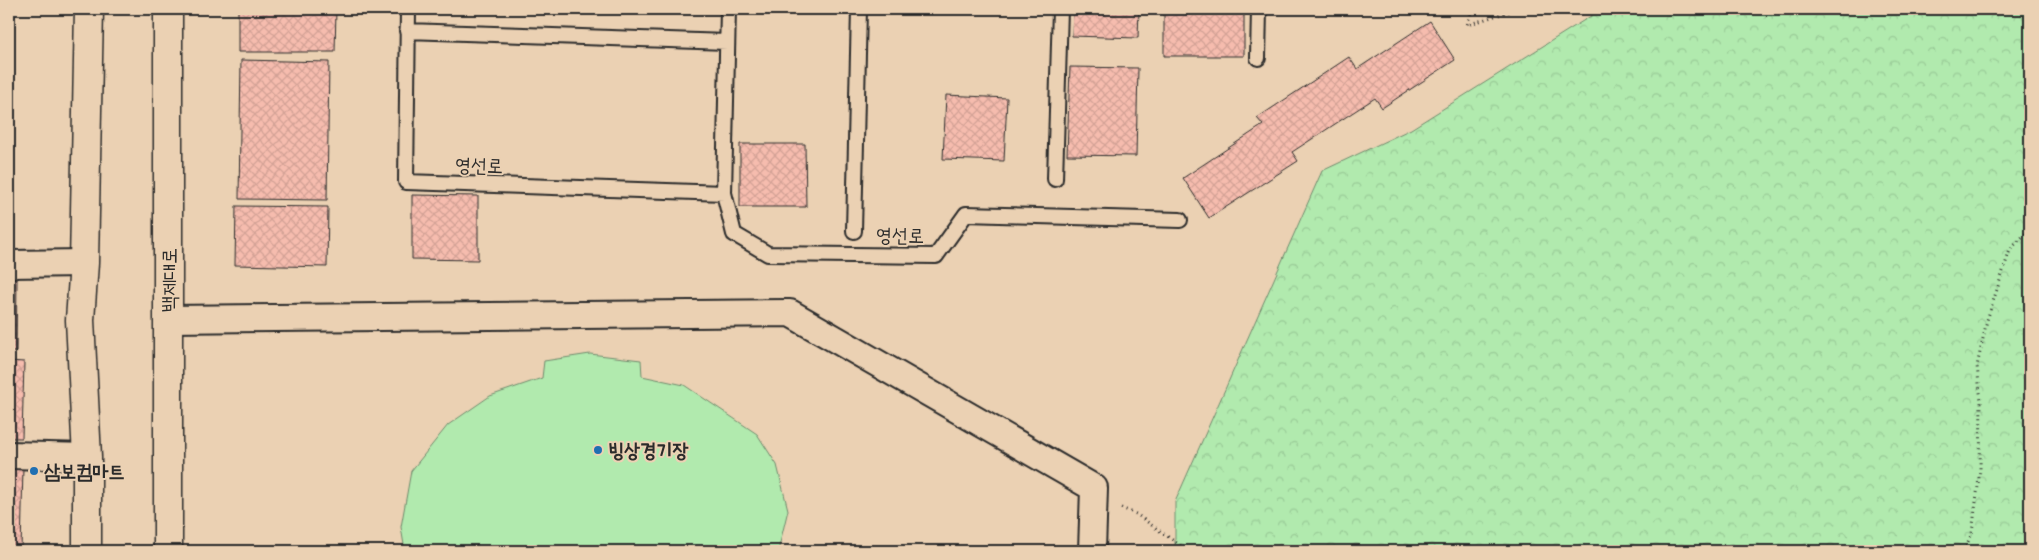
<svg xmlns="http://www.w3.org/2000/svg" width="2039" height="560" viewBox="0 0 2039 560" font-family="Caveat,'Poor Story',sans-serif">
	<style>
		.green { fill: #b1eaae; stroke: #6e8a6c }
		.forest { fill: url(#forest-crowns); stroke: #6e8a6c }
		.building { fill: url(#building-cross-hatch); stroke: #2b2b2b }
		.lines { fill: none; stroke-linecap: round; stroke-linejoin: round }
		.lane-casing { stroke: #2b2b2b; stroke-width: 18 }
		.street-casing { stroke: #2b2b2b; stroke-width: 30 }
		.secondary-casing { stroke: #2b2b2b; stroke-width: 31 }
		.path { stroke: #2b2b2b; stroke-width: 3; stroke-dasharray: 1 4; stroke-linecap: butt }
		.lane { stroke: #ebd1b3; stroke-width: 14 }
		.street { stroke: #ebd1b3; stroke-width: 26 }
		.secondary { stroke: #ebd1b3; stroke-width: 28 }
		.poi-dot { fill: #1f6fb2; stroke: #ebd1b3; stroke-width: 2 }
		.labels { text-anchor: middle; stroke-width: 4; stroke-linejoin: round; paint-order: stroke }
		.street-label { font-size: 20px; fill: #2b2b2b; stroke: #ebd1b3 }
		.poi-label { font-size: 20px; font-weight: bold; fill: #2b2b2b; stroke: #ebd1b3; text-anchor: start }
	</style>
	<defs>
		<pattern id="forest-crowns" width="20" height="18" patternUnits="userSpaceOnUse" patternTransform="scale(1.25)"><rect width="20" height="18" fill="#b1eaae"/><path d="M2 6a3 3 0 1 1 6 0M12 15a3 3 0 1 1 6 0" fill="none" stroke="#98c996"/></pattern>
		<pattern id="building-cross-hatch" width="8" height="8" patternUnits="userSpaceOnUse" patternTransform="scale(1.25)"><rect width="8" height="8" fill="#f6bcae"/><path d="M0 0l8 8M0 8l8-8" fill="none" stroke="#d3a296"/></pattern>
	</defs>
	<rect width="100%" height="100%" fill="#ebd1b3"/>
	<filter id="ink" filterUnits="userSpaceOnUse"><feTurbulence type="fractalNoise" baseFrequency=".02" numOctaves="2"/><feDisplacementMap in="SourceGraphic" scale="10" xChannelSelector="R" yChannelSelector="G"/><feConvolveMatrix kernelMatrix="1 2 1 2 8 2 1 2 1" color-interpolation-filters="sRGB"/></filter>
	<g filter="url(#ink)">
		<path class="green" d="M590 354 641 360 642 376 684 385 757 434 777 465 788 510 778 551H405L401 527 411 471 448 425 490 396 542 378 544 361Z"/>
		<path class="forest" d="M1602 9H2030V551H1175V502L1322 171 1411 129Z"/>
		<path class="building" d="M238 9H336L335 52H238Z
			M1073 9H1139L1138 38 1072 36Z
			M1164 9H1244V56H1164Z
			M1430 21 1455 60 1382 108 1375 98 1292 152 1298 161 1209 218 1183 178 1263 125 1257 118 1349 57 1357 69Z
			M241 60 329 62 327 200 239 199Z
			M1070 67 1138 68 1136 156 1067 155Z
			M946 95 1007 98 1004 161 943 159Z
			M740 144H805L806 207H740Z
			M412 195 478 196V260L412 259Z
			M236 206 328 207 327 267 235 265Z
			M9 278 17 279 16 352H9Z
			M9 361 24 362 22 438H9Z
			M9 466 23 467 21 551H9Z"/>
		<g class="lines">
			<g class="lane-casing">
				<path id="lane" d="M408 9 406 182 724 193
					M728 9 724 193 734 234 768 254 936 256 966 214 1180 220
					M407 31 727 42
					M1258 58 1259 9
					M1055 179 1060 9
					M854 231 859 9"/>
			</g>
			<g class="street-casing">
				<path id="street" d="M9 264 84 263
					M169 319 790 313 1094 488 1092 551
					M9 455 87 457"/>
			</g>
			<g class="secondary-casing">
				<path id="secondary" d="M87 551V457L80 320 84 263 89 9
					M168 551V9"/>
			</g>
			<path class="path" d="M1472 9 1467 25 1517 9
				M1121 508 1136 514 1188 551
				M1964 551 1972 533 1980 470 1981 401 1977 366 1987 320 2010 250 2030 229"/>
			<use href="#lane" class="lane"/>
			<use href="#street" class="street"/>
			<use href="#secondary" class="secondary"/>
		</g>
	</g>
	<g class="poi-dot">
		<circle cx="598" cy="450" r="5"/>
		<circle cx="34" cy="471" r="5"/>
	</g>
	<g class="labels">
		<g class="street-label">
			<text transform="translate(479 165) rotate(2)" y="7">영선로</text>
			<text transform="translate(900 235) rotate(1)" y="7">영선로</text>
			<text transform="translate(169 280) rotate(-90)" y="7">백제대로</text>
		</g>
		<g class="poi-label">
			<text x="608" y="457">빙상경기장</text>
			<text x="44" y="478">삼보컴마트</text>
		</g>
	</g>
	<rect width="2039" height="560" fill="none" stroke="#ebd1b3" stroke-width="30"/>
	<rect x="15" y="15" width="2009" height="530" fill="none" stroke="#2b2b2b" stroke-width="2" filter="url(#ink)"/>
</svg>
